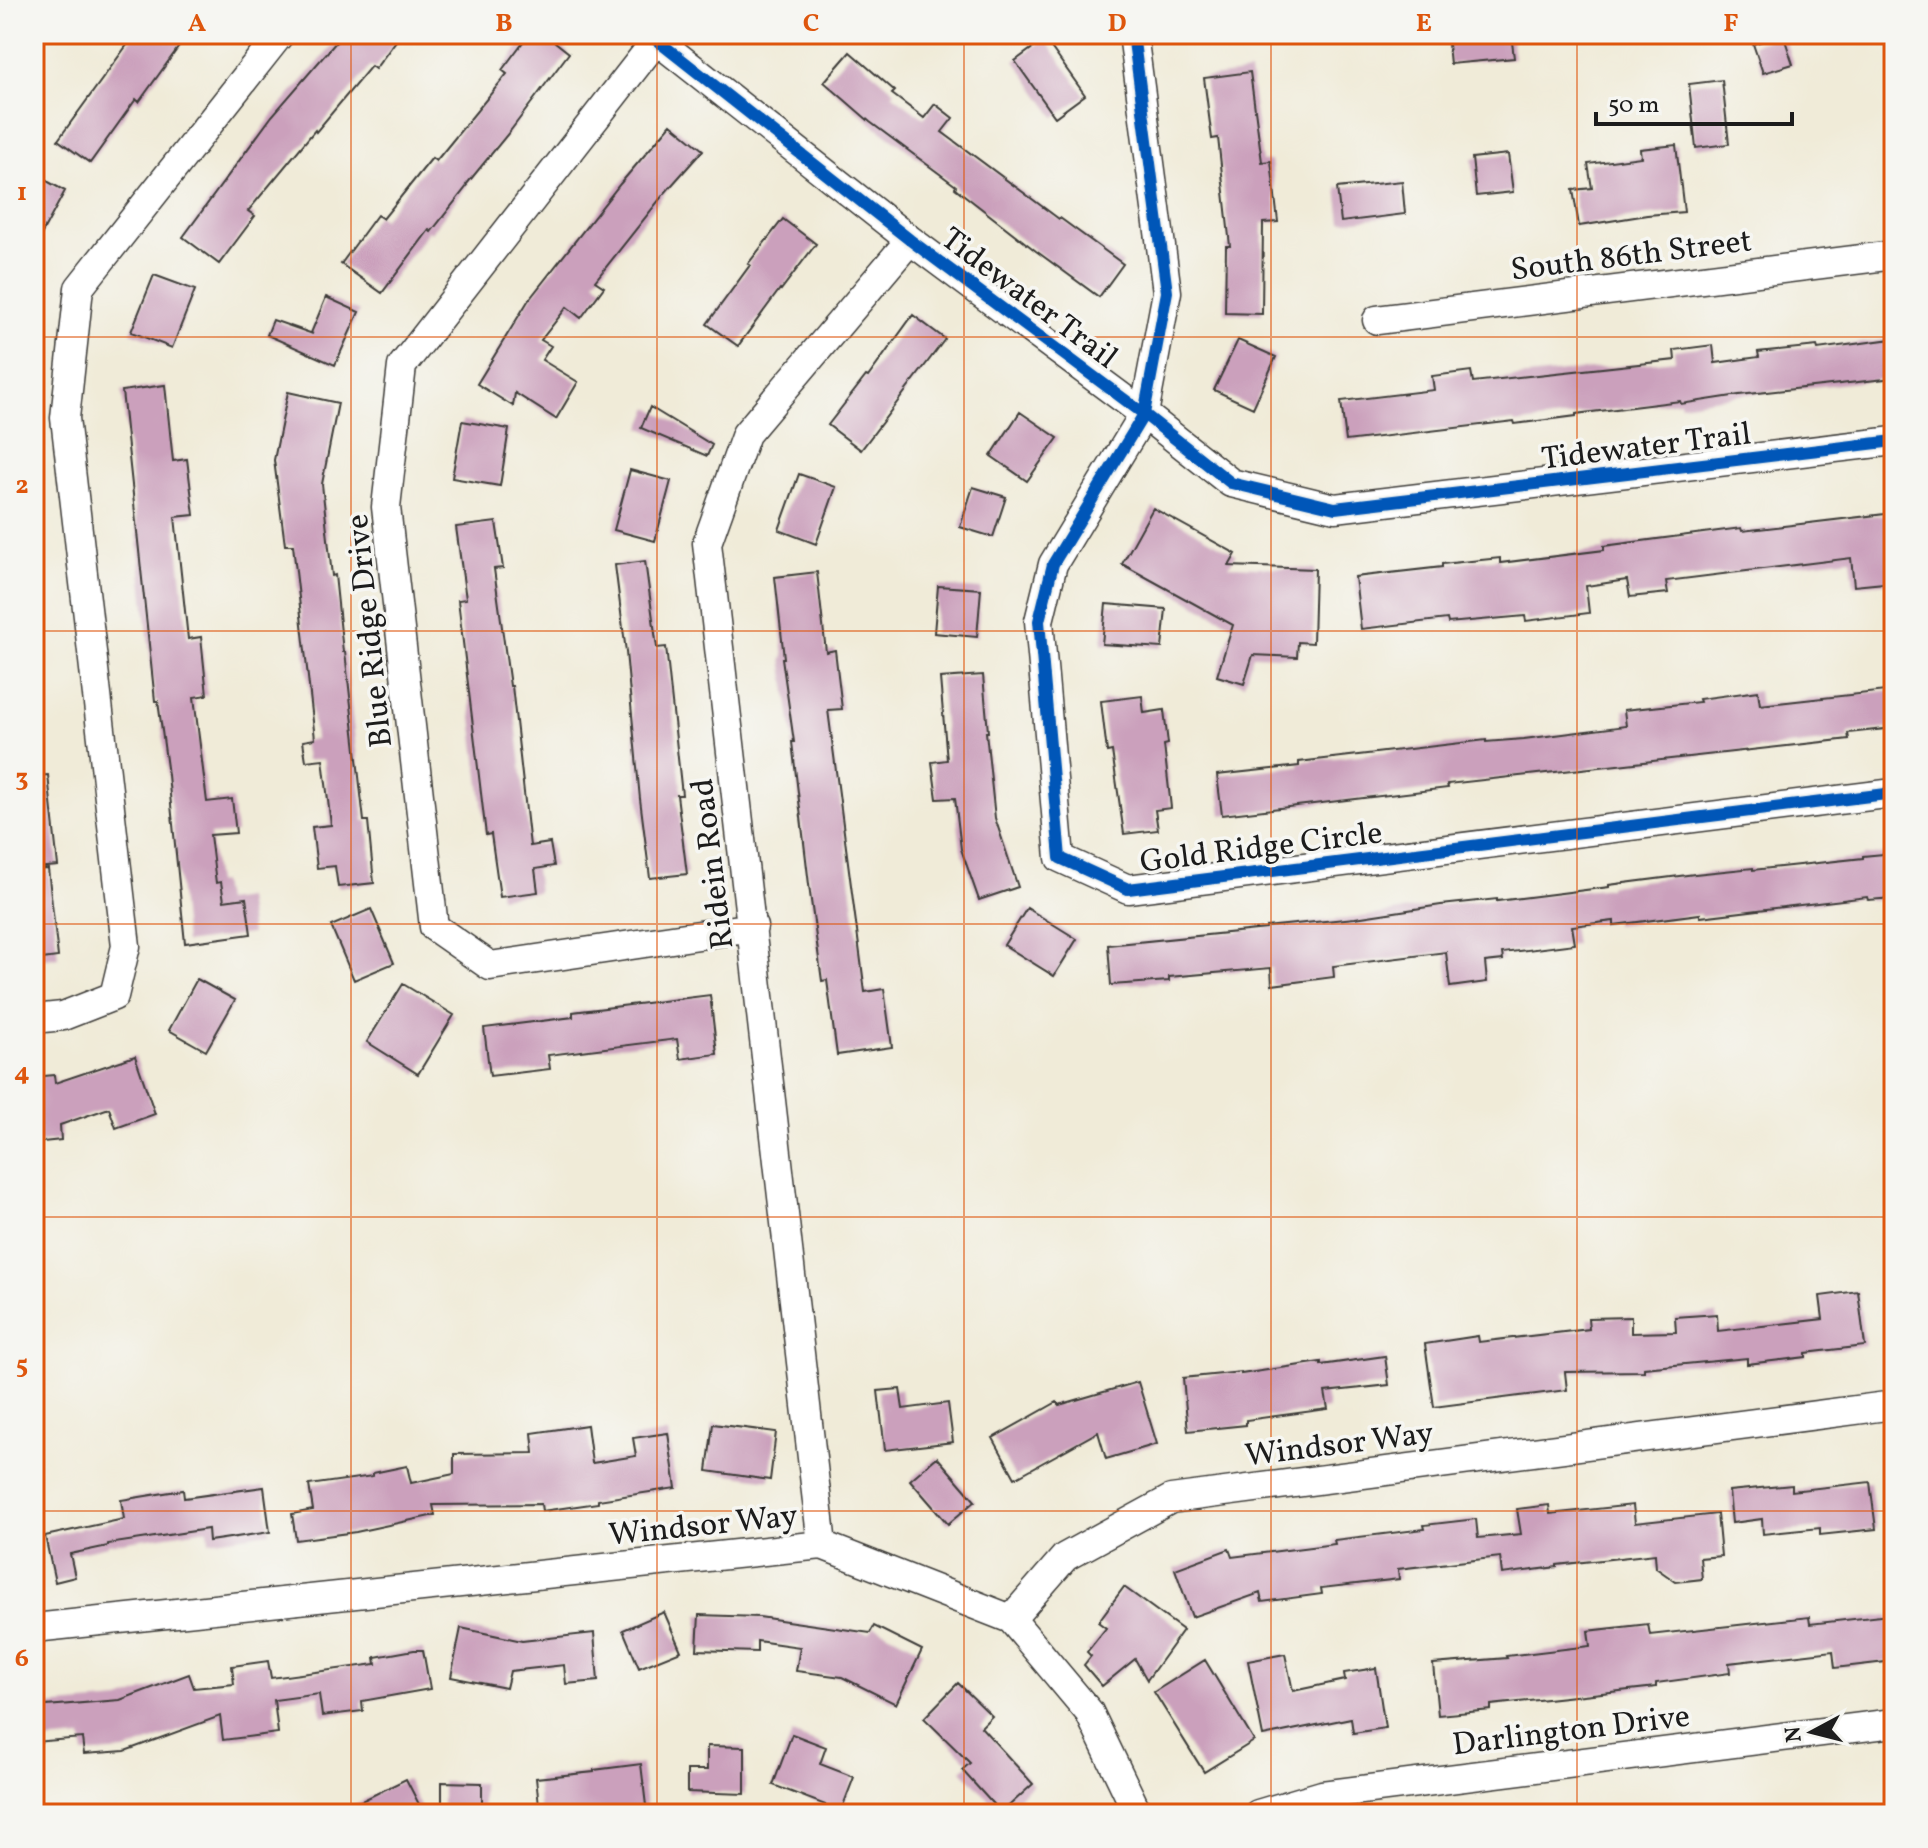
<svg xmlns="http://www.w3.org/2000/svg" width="1928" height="1848" viewBox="0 0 1928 1848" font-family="Vollkorn,serif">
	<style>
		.building { fill: #cba0bc }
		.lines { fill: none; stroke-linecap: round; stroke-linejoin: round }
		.minor-casing { stroke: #3c3b38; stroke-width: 31 }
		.minor { stroke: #fff; stroke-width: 28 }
		.cycleway-casing { stroke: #f6f6f2; stroke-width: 17 }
		.cycleway { stroke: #0057b8; stroke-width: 12 }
		.grid { fill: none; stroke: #de560d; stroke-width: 2; stroke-opacity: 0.55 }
		.labels { text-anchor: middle; stroke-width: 7; stroke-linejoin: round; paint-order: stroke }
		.street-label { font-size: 32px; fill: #1c1c1c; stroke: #f6f6f2 }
		.neatline { fill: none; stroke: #de560d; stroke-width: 3 }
		.grid-label { font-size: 26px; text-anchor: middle; font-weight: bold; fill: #de560d }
	</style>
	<rect width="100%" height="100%" fill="#f6f6f2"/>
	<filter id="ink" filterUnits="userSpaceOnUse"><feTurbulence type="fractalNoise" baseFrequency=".0125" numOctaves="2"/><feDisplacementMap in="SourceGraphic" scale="16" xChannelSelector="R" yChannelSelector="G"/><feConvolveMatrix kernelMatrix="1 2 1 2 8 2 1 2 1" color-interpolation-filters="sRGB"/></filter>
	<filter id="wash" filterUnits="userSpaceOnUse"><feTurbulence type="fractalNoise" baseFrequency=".006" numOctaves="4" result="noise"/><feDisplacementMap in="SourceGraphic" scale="32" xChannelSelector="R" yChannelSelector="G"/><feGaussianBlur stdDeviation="1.8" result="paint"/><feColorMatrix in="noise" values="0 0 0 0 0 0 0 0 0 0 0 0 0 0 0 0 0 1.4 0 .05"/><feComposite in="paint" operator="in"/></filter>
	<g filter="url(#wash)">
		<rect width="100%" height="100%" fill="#f0ebd8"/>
		<g id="blocks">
			<path class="building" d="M135 34H188L139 102 136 99 90 163 58 140Z
				M343 34H401L375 69 371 66 316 132 315 130 248 211 255 216 219 264 183 237 272 116Z
				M529 34H545L569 53 511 130 466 185 467 186 431 232 429 230 382 293 341 264 377 215 383 219 432 158 436 161 507 74 502 70Z
				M1447 34H1511L1514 58 1450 64Z
				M1783 34 1793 64 1763 73 1753 44Z
				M1045 39 1085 95 1055 117 1015 61Z
				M850 52 895 91 892 94 924 118 935 104 953 118 942 132 1059 219 1060 218 1123 264 1099 297 1036 251 955 188 956 186 870 122 824 82Z
				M1250 72 1262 162 1271 161 1278 222 1263 223 1262 314 1225 313 1226 246H1230L1218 138 1212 139 1204 78Z
				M1722 80 1729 144 1696 148 1689 84Z
				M671 124 703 150 664 194 595 281 604 287 581 318 567 307 541 340 551 346 542 360 578 382 556 419 515 393 513 406 477 384 528 301 620 184Z
				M1676 145 1684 212 1647 215 1579 226 1573 190 1592 188 1588 164 1641 157 1640 149Z
				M1508 154 1513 192 1476 196 1472 158Z
				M34 174 65 191 34 248Z
				M1402 181 1405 214 1341 222 1337 188Z
				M783 219 816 244 781 290 780 289 738 346 707 324 750 265 748 264Z
				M154 275 195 290 172 348 131 332Z
				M326 297 359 312 335 365 267 335 273 320 313 334 311 333Z
				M913 315 945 339 861 450 828 425 866 376 868 377Z
				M1892 339 1894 378 1739 395 1681 404 1680 401 1576 414V416L1515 424 1514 421 1346 441 1341 401 1434 390 1432 376 1471 371 1473 382 1675 360 1674 350 1713 345 1715 363 1759 357 1758 352 1817 346 1818 349Z
				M1238 340 1276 357 1253 408 1214 390Z
				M165 385 173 461 187 459 194 515 175 517 188 639 201 637 207 695 194 697 207 802 232 799 236 833 210 835 216 883 221 882 224 901 246 898 251 934 185 943 168 775 158 701H155L122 391Z
				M288 392 338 403 322 484 332 576 335 575 343 652H345L364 821H368L374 883 338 887 335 866 317 868 312 827 331 825 323 759 306 761 303 741 315 739 293 545H285L274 460Z
				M650 407 712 445 707 456 641 428Z
				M1020 412 1058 438 1027 481 991 456Z
				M462 421 509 429 500 486 452 478Z
				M630 470 671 481 655 541 614 530Z
				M799 474 836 487 816 544 779 530Z
				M973 487 1006 497 993 537 960 527Z
				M1153 508 1236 554 1229 566 1315 569 1313 643 1298 642 1297 657 1253 655 1244 684 1217 676 1233 625 1122 564Z
				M1894 513V582L1854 586 1851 558 1666 581 1668 593 1630 597 1627 580 1586 586 1589 613 1526 621 1525 616 1448 623 1447 619 1361 629 1355 577 1442 567V564L1500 558V563L1604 550V546L1741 528 1742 531Z
				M496 522 503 568 494 569 510 686H512L530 846 550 843 554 866 535 869 538 892 500 897 491 834 486 835 458 600 466 599 456 527Z
				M645 561 657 648 666 647 682 795H677L687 874 650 878 640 799 626 652 615 565Z
				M817 572 826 652 835 650 842 709 828 710 865 992 884 989 892 1047 837 1055 827 980 822 981 810 893 792 742H794L782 658H784L775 577Z
				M938 586 981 589 977 637 934 633Z
				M1106 604 1166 609 1162 648 1102 644Z
				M983 675 988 732H986L995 818 1018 887 979 900 961 849 955 798 937 799 932 762 947 760 940 678Z
				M1894 690V728L1848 733 1849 739 1447 784 1448 788 1222 815 1217 775 1299 766V762L1486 740V742L1524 739 1626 726 1624 710 1700 702 1699 699 1758 691 1760 705Z
				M1142 696 1144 713 1164 710 1168 744 1164 745 1171 808 1155 810 1158 830 1124 834 1112 751 1107 752 1101 701Z
				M48 775 58 866 34 868V776Z
				M1894 853V898L1868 900 1867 897 1700 917V914L1614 925V921L1572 926 1575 944 1502 953 1503 960 1485 962 1487 982 1450 987 1446 952 1333 966 1334 977 1272 985 1271 968 1169 977V981L1111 985 1108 945 1266 929V927L1355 918 1441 905 1497 899V901L1609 887V885L1695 874 1753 868V870L1863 858V856Z
				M48 869 58 957 34 960V870Z
				M1027 908 1077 939 1054 976 1004 945Z
				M371 909 394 963 354 980 331 926Z
				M197 979 235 1000 206 1051 169 1030Z
				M403 984 454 1015 418 1074 367 1042Z
				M710 995 717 1054 680 1059 677 1039 548 1055 550 1069 490 1076 484 1028 573 1017V1012Z
				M135 1056 155 1114 116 1128 109 1108 60 1125 61 1140 34 1143V1077L54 1075 55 1083Z
				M1858 1291 1865 1346 1806 1353V1357L1747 1364V1358L1644 1368V1371L1565 1372 1567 1390 1434 1407 1425 1344 1478 1336 1479 1342 1589 1329 1588 1318 1631 1317V1333L1676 1332 1675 1317 1717 1314 1718 1331 1823 1319 1820 1296Z
				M1385 1356 1389 1385 1325 1392 1328 1409 1246 1420V1425L1188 1431 1183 1378 1241 1372V1374L1321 1362V1365Z
				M1138 1382 1157 1444 1106 1459 1098 1432 1015 1478 993 1438 1057 1402 1059 1405Z
				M900 1389 903 1409 948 1403 953 1442 885 1450 878 1391Z
				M713 1424 776 1432 770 1480 707 1471Z
				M587 1425 592 1463 636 1456 633 1438 668 1433 676 1488 598 1500V1503L542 1511 541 1504 433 1505 435 1515 356 1532 296 1540 292 1514 313 1510 309 1485 373 1476V1473L407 1466 411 1483 454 1474V1454L534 1453 532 1433Z
				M937 1457 975 1501 948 1524 910 1480Z
				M1870 1482 1876 1529 1820 1535V1528L1763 1534 1762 1519 1732 1523 1729 1491 1792 1485V1491Z
				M264 1487 270 1532 209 1541 208 1529 108 1544V1546L70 1554 75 1577 55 1582 45 1536 124 1519 121 1500 183 1490 184 1498Z
				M1549 1505 1550 1514 1633 1505 1635 1523 1717 1514 1721 1556 1700 1558 1702 1579 1676 1582 1656 1568 1655 1554 1557 1565V1567L1502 1574 1500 1557 1398 1569 1399 1579 1321 1588 1322 1594 1262 1602 1260 1593 1192 1617 1175 1569 1229 1549 1232 1557 1335 1544 1334 1540 1425 1529 1424 1525 1476 1519 1478 1538 1521 1534 1517 1509Z
				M1124 1587 1183 1630 1147 1680 1135 1659 1102 1686 1084 1665 1091 1656 1087 1652 1106 1628 1098 1622Z
				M664 1612 681 1651 639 1668 623 1630Z
				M699 1615 759 1617 870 1633 874 1626 922 1650 896 1704 842 1677 796 1671 800 1647 757 1641V1652L697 1650Z
				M1889 1615 1894 1661 1835 1668 1833 1651 1729 1663 1730 1673 1656 1683V1687L1491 1705V1710L1438 1715 1433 1664 1507 1658 1506 1656 1590 1646 1588 1631 1648 1624 1650 1635 1809 1617 1810 1624Z
				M461 1628 522 1641 594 1633 598 1681 566 1684 564 1665 510 1671 506 1688 451 1677Z
				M414 1650H423L430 1689 362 1701 363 1711 322 1716 319 1694 274 1700 278 1733 223 1740 220 1716 125 1751 84 1754 82 1738 34 1742V1707L120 1700 189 1674 194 1688 234 1684 232 1666 268 1661 271 1678 376 1664 375 1657Z
				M1285 1654 1293 1691 1345 1680 1344 1673 1376 1668 1385 1728 1353 1733 1351 1718 1263 1736 1248 1661Z
				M1205 1660 1254 1741 1204 1772 1154 1692Z
				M958 1683 992 1716 981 1727 1033 1784 1001 1813 962 1770 970 1763 924 1718Z
				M792 1734 826 1747 820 1764 854 1777 841 1811 773 1785Z
				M707 1746 745 1747V1794L687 1792V1770H707Z
				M641 1764 647 1814H540L536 1778 594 1772V1770Z
				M406 1779 424 1814H335Z
				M442 1782 482 1783V1814H442Z"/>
		</g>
	</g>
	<g filter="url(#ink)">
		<use href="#blocks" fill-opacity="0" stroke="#3c3b38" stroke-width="2"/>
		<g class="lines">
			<g class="minor-casing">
				<path id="minor" d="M649 34 910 240 1144 414 1231 483 1335 508 1894 441
					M661 34 402 366 386 507 434 927 490 966 753 927
					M1133 34 1167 292 1144 414 1053 564 1039 621 1060 858 1128 889 1894 793
					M1377 320 1894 255
					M34 1019 63 1016 114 996 126 946 65 418 79 288 280 34
					M822 1545 707 543 746 434 910 240
					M1011 1619 1065 1557 1171 1499 1894 1405
					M34 1628 822 1545 1011 1619 1089 1712 1138 1814
					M1258 1814 1322 1795 1894 1723"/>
			</g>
			<use href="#minor" class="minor"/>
			<g class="cycleway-casing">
				<path id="cycleway" d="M649 34 910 240 1144 414 1231 483 1335 508 1894 441
					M1133 34 1167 292 1144 414 1053 564 1039 621 1060 858 1128 889 1894 793"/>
			</g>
			<use href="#cycleway" class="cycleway"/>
		</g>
	</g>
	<path class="grid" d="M351 34V1814M657 34V1814M964 34V1814M1271 34V1814M1577 34V1814M34 337H1894M34 631H1894M34 924H1894M34 1217H1894M34 1511H1894"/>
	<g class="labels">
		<g class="street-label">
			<text transform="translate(1631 254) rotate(-7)" y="11">South 86th Street</text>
			<text transform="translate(1030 297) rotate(37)" y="11">Tidewater Trail</text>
			<text transform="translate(1646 445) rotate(-7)" y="11">Tidewater Trail</text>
			<text transform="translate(368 631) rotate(-96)" y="11">Blue Ridge Drive</text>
			<text transform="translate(1261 846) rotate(-7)" y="11">Gold Ridge Circle</text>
			<text transform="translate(711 864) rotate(-97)" y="11">Ridein Road</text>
			<text transform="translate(1339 1443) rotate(-7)" y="11">Windsor Way</text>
			<text transform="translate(703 1524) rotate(-6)" y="11">Windsor Way</text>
			<text transform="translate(1571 1729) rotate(-7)" y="11">Darlington Drive</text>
		</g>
	</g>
	<rect width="1928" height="1848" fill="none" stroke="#f6f6f2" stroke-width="88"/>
	<g transform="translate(1812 1732) rotate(263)" stroke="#f6f6f2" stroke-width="6" paint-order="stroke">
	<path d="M0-6L14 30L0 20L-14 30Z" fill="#1c1c1c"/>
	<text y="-12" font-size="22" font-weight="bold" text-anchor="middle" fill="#1c1c1c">N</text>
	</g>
	<path d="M1596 112v12h196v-12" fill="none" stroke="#1c1c1c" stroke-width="4"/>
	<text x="1608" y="112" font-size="24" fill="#1c1c1c" stroke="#f6f6f2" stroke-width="6" paint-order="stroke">50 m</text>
	<rect x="44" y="44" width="1840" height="1760" class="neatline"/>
	<g class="grid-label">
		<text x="197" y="31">A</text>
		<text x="504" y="31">B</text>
		<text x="811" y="31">C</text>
		<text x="1117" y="31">D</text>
		<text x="1424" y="31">E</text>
		<text x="1731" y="31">F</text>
		<text x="22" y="200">1</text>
		<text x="22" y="493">2</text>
		<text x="22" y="786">3</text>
		<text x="22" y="1080">4</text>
		<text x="22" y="1373">5</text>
		<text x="22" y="1666">6</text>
	</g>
</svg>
